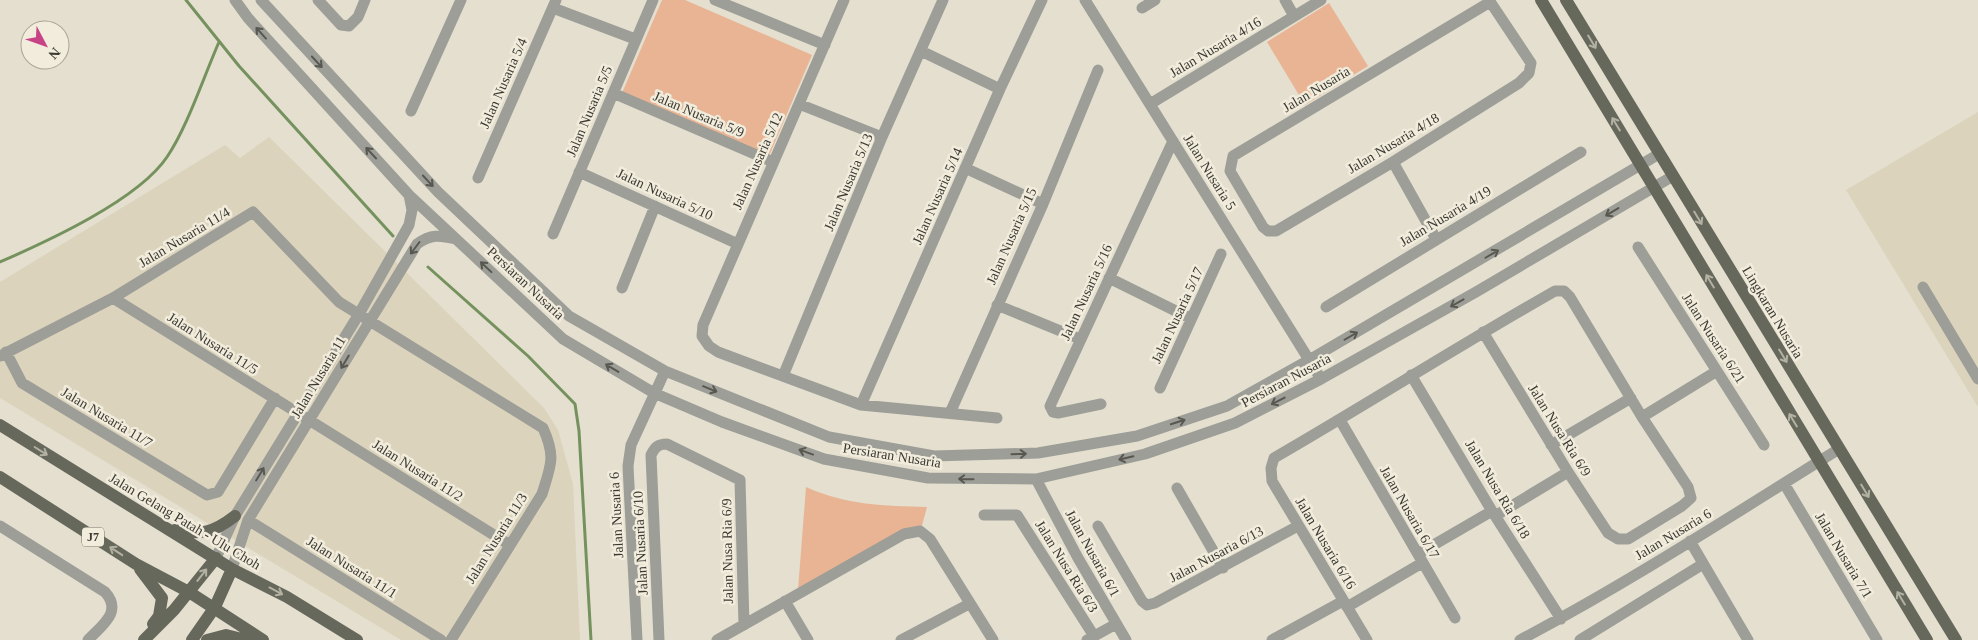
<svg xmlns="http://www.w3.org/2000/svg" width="1978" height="640" viewBox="0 0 1978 640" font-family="Georgia,serif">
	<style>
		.built { fill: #dbd3bc }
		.green { fill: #e9b494 }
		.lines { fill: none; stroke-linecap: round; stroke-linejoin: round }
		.stream { stroke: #75925e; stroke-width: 3 }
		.minor { stroke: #9d9e97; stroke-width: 11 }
		.major { stroke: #67685c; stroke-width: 12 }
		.oneway { stroke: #585750 }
		.oneway2 { stroke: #b3b1a2 }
		.labels { text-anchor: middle; stroke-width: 5; stroke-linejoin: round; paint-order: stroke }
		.shield { fill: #f1ecdc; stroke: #716e64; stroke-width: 1 }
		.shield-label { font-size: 12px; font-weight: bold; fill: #3a3831 }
		.street-label { font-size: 14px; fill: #3a3831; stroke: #f1ecdc }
	</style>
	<rect width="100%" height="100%" fill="#e4dfcf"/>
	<path class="built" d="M1978 112V407L1846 190Z
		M269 137 544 408 558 430 573 484 580 640H401L0 398V282L225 145 240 158Z"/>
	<path class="green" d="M662 0H685L812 55 769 156 622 93Z
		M1329 3 1368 66 1305 105 1267 42Z
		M806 487C846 505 884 506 927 507L921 529 798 590Z"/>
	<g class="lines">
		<path class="stream" d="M186 0 239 66 393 236
			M0 262C48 241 138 200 167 157 187 128 204 76 219 42
			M428 267 528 356 575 404 579 431 591 640"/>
		<path class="minor" d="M235 0 248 18 409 195 563 339 654 393 722 422 824 459 928 478 1036 479 1145 454 1235 423 1321 379 1476 292 1673 176
			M261 0 438 192 569 316 665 371 829 437 934 456 1038 453 1137 436 1227 406 1309 360 1659 154
			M318 0 341 25 349 26 358 17 365 0
			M715 0 825 45
			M844 0 703 325 702 336 709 346 718 352 861 405 997 418
			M1085 0 1321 379
			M1285 0 1294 16
			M1489 0 1531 63 1529 73 1519 83 1393 162 1276 231H1268L1263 227 1230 171 1233 156 1490 2
			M553 8 635 39
			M1142 8 1155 0
			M921 51 1000 89
			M613 93 773 162
			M799 104 882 137
			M1150 104 1321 0
			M411 111 461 0
			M1393 162 1436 239
			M965 168 1043 204
			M579 172 738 244
			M478 178 556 0
			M553 234 653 0
			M1638 247 1764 445
			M1109 278 1190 318
			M1923 287 1978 379
			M622 288 655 206
			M113 298 510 545
			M997 305 1080 339
			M1326 307 1581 152
			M6 352 22 383 207 495 218 492 275 398
			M0 356 113 298 253 212 339 302 543 428C556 457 551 465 542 494L451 640
			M1411 375 1492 511 1561 619
			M783 376 882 137 943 0
			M1160 388 1221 254
			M1101 404 1058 413 1053 412 1050 406 1173 141
			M861 405 1000 89 1042 0
			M950 413 1043 204 1098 70
			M1642 417 1717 371
			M1340 420 1455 618
			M1551 445 1631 398
			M1036 479 1078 558 1126 640
			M1785 485 1877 640
			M1177 488 1223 568
			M984 515H1017L1094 636
			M1495 516 1568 472
			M248 520 441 640
			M0 526 105 592C123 612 102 625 88 640
			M1098 526 1142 601 1147 605 1155 603 1298 526
			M1690 541 1748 640
			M1418 554 1492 511
			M216 558 235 516 359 314 409 225 412 210 409 195
			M232 569 248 520 417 244C431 234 439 235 456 239
			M785 601 808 640
			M1347 607 1422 563
			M637 640 628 466 631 445 665 371
			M659 640 651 455C655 447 658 444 667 444L740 480 744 625
			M717 640 904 534 920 531 930 539 993 640
			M901 640 969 604
			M1087 640 1116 624
			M1272 640 1343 601
			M1367 640 1272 481 1271 468 1274 458C1369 403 1460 345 1555 291H1564L1570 297 1642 417 1688 487 1691 498 1682 506 1628 539H1618L1608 533 1568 472 1483 332
			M1520 640C1630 582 1734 514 1839 449
			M1580 640 1703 564"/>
		<path class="major" d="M1541 0 1927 640
			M1566 0 1956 640
			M0 425 232 569 287 597 357 640
			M0 477 136 564 189 592 263 640
			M175 530C202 535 213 533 235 516
			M140 569 162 598 159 616 153 624
			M144 640 174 610 216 558
			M192 640 215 607 232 569
			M207 640 226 635 246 640"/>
	</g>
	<defs><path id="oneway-shaft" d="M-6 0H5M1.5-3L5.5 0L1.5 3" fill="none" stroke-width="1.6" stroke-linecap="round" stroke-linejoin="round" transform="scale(1.25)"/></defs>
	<g class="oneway">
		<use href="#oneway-shaft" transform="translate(261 33) rotate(-132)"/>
		<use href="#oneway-shaft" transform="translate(317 62) rotate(47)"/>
		<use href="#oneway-shaft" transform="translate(371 153) rotate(-133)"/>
		<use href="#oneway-shaft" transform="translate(428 181) rotate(47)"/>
		<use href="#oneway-shaft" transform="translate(1612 212) rotate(149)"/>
		<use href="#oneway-shaft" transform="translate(415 248) rotate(127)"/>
		<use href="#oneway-shaft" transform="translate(1492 254) rotate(-30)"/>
		<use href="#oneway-shaft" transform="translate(486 267) rotate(-137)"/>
		<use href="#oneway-shaft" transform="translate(1457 303) rotate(151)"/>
		<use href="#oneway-shaft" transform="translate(1351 336) rotate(-30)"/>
		<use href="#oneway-shaft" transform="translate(345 362) rotate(121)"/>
		<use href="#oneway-shaft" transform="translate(612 368) rotate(-149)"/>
		<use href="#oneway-shaft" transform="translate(710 389) rotate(22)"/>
		<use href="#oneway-shaft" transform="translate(1278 401) rotate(153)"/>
		<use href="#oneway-shaft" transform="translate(1178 422) rotate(-18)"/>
		<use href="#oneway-shaft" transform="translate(806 452) rotate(-160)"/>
		<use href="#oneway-shaft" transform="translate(1019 454) rotate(-2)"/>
		<use href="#oneway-shaft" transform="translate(1126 458) rotate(167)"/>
		<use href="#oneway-shaft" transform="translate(260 474) rotate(-59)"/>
		<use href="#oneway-shaft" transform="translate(966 479) rotate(-179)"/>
	</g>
	<g class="oneway2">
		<use href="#oneway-shaft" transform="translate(1592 42) rotate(59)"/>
		<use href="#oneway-shaft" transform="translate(1616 124) rotate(-121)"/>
		<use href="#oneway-shaft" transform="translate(1698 218) rotate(59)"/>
		<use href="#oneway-shaft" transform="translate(1710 281) rotate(-121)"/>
		<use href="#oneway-shaft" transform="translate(1783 356) rotate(59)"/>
		<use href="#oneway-shaft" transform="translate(1793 420) rotate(-121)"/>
		<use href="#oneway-shaft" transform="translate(41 451) rotate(32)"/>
		<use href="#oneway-shaft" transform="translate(1865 491) rotate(59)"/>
		<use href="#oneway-shaft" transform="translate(116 551) rotate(-147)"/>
		<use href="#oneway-shaft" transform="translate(202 575) rotate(-52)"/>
		<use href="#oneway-shaft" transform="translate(276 591) rotate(28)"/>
		<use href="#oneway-shaft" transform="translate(1901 598) rotate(-121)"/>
	</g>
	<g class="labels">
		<rect class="shield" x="82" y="527.5" width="22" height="19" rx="4"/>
		<g class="shield-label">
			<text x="93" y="541">J7</text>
		</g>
		<g class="street-label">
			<text transform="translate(1215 47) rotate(-31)" y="5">Jalan Nusaria 4/16</text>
			<text transform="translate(503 83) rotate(-66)" y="5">Jalan Nusaria 5/4</text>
			<text transform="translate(1316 89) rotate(-31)" y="5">Jalan Nusaria</text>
			<text transform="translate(589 111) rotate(-67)" y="5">Jalan Nusaria 5/5</text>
			<text transform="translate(699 114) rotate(23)" y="5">Jalan Nusaria 5/9</text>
			<text transform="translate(1393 143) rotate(-31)" y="5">Jalan Nusaria 4/18</text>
			<text transform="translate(757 161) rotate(-66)" y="5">Jalan Nusaria 5/12</text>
			<text transform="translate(1210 172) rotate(58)" y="5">Jalan Nusaria 5</text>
			<text transform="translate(848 182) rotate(-67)" y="5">Jalan Nusaria 5/13</text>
			<text transform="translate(665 194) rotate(25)" y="5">Jalan Nusaria 5/10</text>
			<text transform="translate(937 196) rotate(-66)" y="5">Jalan Nusaria 5/14</text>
			<text transform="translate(1445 216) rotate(-31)" y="5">Jalan Nusaria 4/19</text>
			<text transform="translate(1011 236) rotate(-66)" y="5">Jalan Nusaria 5/15</text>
			<text transform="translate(184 237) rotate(-31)" y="5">Jalan Nusaria 11/4</text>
			<text transform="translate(526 283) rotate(43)" y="5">Persiaran Nusaria</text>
			<text transform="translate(1086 292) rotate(-65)" y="5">Jalan Nusaria 5/16</text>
			<text transform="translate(1773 312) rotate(59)" y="5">Lingkaran Nusaria</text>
			<text transform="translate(1177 315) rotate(-65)" y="5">Jalan Nusaria 5/17</text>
			<text transform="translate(1714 338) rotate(57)" y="5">Jalan Nusaria 6/21</text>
			<text transform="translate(213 343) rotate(32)" y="5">Jalan Nusaria 11/5</text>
			<text transform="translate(318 377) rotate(-59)" y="5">Jalan Nusaria 11</text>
			<text transform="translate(1286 380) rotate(-28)" y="5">Persiaran Nusaria</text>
			<text transform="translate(107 417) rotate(31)" y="5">Jalan Nusaria 11/7</text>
			<text transform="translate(1560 430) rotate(58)" y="5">Jalan Nusa Ria 6/9</text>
			<text transform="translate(892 455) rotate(9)" y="5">Persiaran Nusaria</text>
			<text transform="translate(418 470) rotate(32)" y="5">Jalan Nusaria 11/2</text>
			<text transform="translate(1498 489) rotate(59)" y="5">Jalan Nusa Ria 6/18</text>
			<text transform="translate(1410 512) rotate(60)" y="5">Jalan Nusaria 6/17</text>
			<text transform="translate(616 515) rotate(-93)" y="5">Jalan Nusaria 6</text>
			<text transform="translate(185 521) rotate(31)" y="5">Jalan Gelang Patah - Ulu Choh</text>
			<text transform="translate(1673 534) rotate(-31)" y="5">Jalan Nusaria 6</text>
			<text transform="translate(496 538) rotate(-58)" y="5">Jalan Nusaria 11/3</text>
			<text transform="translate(640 543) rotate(-93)" y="5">Jalan Nusaria 6/10</text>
			<text transform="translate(1326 543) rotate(59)" y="5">Jalan Nusaria 6/16</text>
			<text transform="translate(727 551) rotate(-91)" y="5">Jalan Nusa Ria 6/9</text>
			<text transform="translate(1093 553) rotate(61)" y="5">Jalan Nusaria 6/1</text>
			<text transform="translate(1216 554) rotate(-28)" y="5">Jalan Nusaria 6/13</text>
			<text transform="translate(1844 555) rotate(59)" y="5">Jalan Nusaria 7/1</text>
			<text transform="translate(1067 566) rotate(58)" y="5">Jalan Nusa Ria 6/3</text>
			<text transform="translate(352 567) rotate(32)" y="5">Jalan Nusaria 11/1</text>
		</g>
	</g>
	<g transform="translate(45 45) rotate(131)"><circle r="24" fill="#f1ecdc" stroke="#a8a498"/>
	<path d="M0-4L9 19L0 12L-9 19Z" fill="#c84386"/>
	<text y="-8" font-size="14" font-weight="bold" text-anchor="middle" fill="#3a3831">N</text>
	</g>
</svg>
